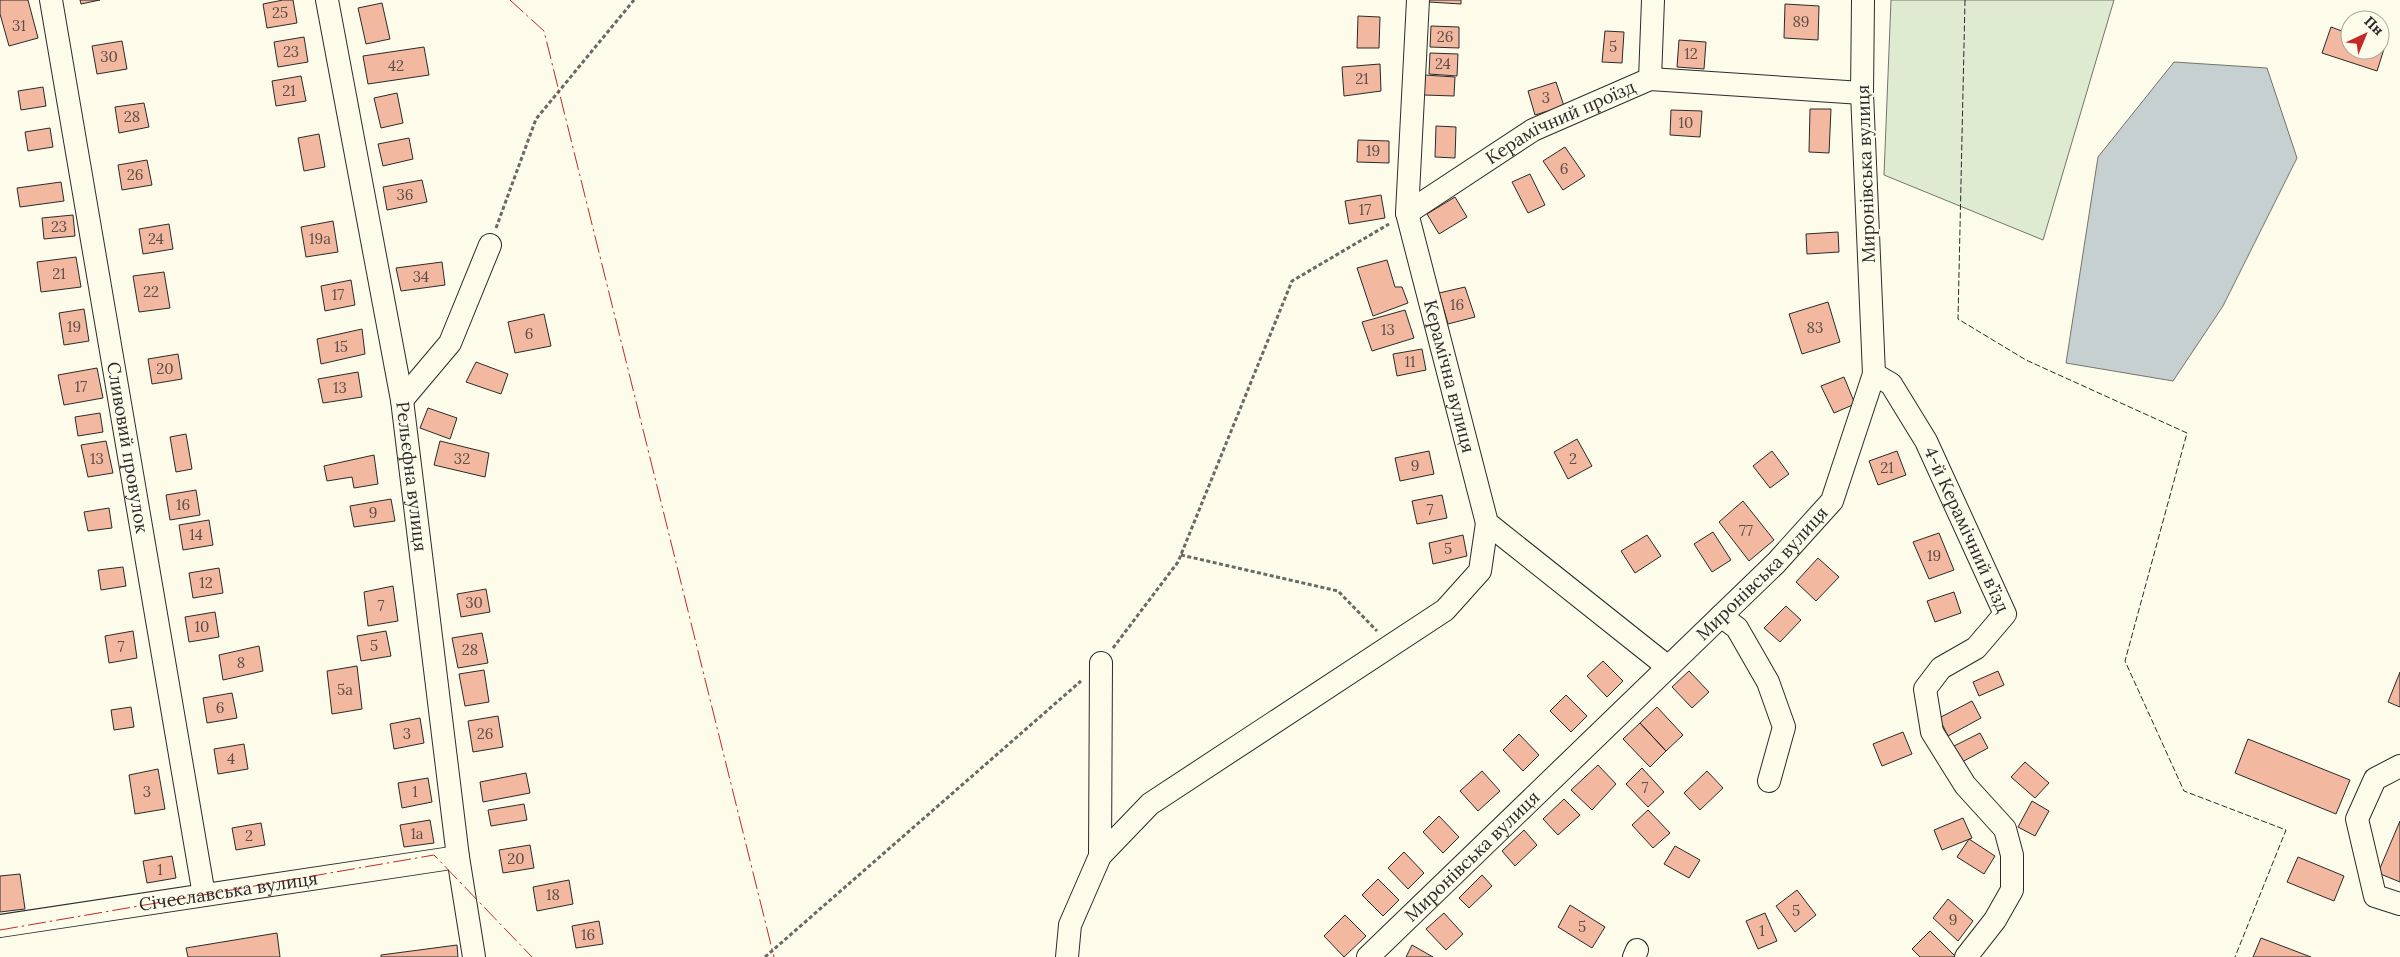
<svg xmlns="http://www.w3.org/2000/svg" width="2400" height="957" viewBox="0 0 2400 957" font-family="Lora,serif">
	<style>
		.green { fill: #deebd1; stroke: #74746e }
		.water { fill: #c7d0d0; stroke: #74746e }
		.building { fill: #f2b8a0; stroke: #2b2b2b }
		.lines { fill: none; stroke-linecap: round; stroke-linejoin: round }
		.minor-casing { stroke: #2b2b2b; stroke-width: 24 }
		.path { stroke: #6a6964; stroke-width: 3; stroke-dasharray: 4 2.5; stroke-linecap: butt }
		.minor { stroke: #fdfbea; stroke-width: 22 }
		.fence { stroke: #2b2b2b; stroke-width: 1; stroke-dasharray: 6 2.5; stroke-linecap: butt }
		.power { stroke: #c62828; stroke-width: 1; stroke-dasharray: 18 4 2.5 4; stroke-linecap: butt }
		.labels { text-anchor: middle; stroke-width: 4; stroke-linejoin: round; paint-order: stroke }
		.number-label { font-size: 15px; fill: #5d4e48 }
		.street-label { font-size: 18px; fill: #2b2b2b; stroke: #fdfbea }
	</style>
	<rect width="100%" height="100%" fill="#fdfbea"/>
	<path class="green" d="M1891 0H2114L2043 240 1884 175Z"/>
	<path class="water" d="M2174 62 2267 68 2297 158 2223 306 2173 381 2066 363 2098 157Z"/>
	<path class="building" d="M0 0H28L38 38 9 46 0 14Z
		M80 0H100L81 4Z
		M283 0H293L297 23 267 28 263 4Z
		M1429 0H1461V4L1429 2Z
		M382 3 390 39 366 44 358 8Z
		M1785 4 1819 6 1818 40 1784 38Z
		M1358 16 1380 17 1379 48H1357Z
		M1431 26 1459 27V48L1430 47Z
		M2331 27 2350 34V50H2380V44L2385 46 2377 71 2322 53Z
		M1605 31 1624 32 1622 63 1602 62Z
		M304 37 308 62 278 67 274 42Z
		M1679 40 1706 42 1704 69 1677 67Z
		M122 41 127 69 97 74 92 46Z
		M424 47 429 75 368 84 363 56Z
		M1430 53 1458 54 1457 76 1429 74Z
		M1380 64 1381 91 1344 96 1342 67Z
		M1425 75 1455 77 1454 96 1424 95Z
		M301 76 306 101 276 106 272 81Z
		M1556 82 1564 106 1535 115 1528 91Z
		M43 87 46 106 21 110 18 91Z
		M397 93 403 123 381 128 374 98Z
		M144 103 149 127 119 133 115 107Z
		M1810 109H1831L1829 153 1809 152Z
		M1671 110 1702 111 1700 137 1670 135Z
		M1436 126 1456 127 1455 158 1435 157Z
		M50 128 53 147 28 151 25 132Z
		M319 134 325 167 304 171 298 138Z
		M409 138 413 159 383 166 378 144Z
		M1358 140 1389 141V163L1357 162Z
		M1565 147 1585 176 1563 190 1543 161Z
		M147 160 152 185 122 190 118 165Z
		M1530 174 1545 205 1528 213 1512 182Z
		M422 180 427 202 387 210 383 187Z
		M61 182 64 201 20 207 17 188Z
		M1381 195 1385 218 1349 224 1345 201Z
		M1455 197 1467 217 1439 234 1427 214Z
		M73 215 75 236 44 239 42 218Z
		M333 221 338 252 306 257 301 227Z
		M169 224 173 249 143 254 139 229Z
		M1838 232 1839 252 1807 254 1806 234Z
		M76 257 81 287 41 292 37 262Z
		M1387 260 1395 287H1402L1408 303 1373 316 1357 268Z
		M442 262 445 285 401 291 396 268Z
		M164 272 170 308 139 312 133 276Z
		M351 280 355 305 325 311 321 286Z
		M1465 287 1475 317 1448 324 1439 293Z
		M1828 302 1840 342 1802 354 1789 314Z
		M84 309 89 341 64 345 59 313Z
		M1405 310 1414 338 1372 351 1362 322Z
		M544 314 551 346 515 353 508 322Z
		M362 329 365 354 321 364 317 339Z
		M1422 349 1426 370 1397 376 1393 354Z
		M178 354 182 379 152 384 148 359Z
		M476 362 508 374 501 394 466 382Z
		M97 368 103 398 64 405 58 375Z
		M358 372 362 397 323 403 318 379Z
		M1844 377 1855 404 1834 413 1821 386Z
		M428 408 457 418 450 439 420 428Z
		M100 413 103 432 78 436 75 417Z
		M186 434 192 469 176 472 170 437Z
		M1577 439 1592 466 1568 479 1554 452Z
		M106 441 113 473 88 477 81 445Z
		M440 441 489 453 485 477 434 465Z
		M1429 451 1434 474 1400 481 1395 458Z
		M1772 451 1789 474 1770 488 1753 466Z
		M1897 451 1906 475 1878 485 1869 461Z
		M374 455 378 484 354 488 352 477 327 481 324 466Z
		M196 490 200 515 170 520 166 495Z
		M1442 495 1447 518 1417 524 1412 501Z
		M391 499 395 521 354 527 350 506Z
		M1743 501 1774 540 1749 561 1719 522Z
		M109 508 112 528 88 531 84 512Z
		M209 520 213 545 183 550 179 525Z
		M1713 532 1731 560 1712 572 1694 544Z
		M1939 533 1954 570 1929 579 1913 542Z
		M1463 535 1467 556 1433 564 1429 543Z
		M1647 535 1661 556 1635 573 1621 551Z
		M1818 558 1839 577 1816 601 1796 582Z
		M123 567 126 586 101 590 98 570Z
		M219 568 223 593 193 598 189 573Z
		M393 586 398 621 368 626 364 592Z
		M486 589 490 612 461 617 457 594Z
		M1954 592 1961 613 1935 622 1927 601Z
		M1786 606 1801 620 1780 642 1764 628Z
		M215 612 219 637 189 642 185 617Z
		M133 631 137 658 109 663 105 636Z
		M386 631 391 656 361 661 357 636Z
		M482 633 488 663 458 668 452 638Z
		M259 646 263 671 223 680 219 655Z
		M1603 661 1623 681 1607 697 1587 676Z
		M357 666 362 709 332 714 327 671Z
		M484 670 489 702 465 706 459 674Z
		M1689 671 1709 692 1692 708 1672 687Z
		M1998 671 2004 685 1979 696 1973 682Z
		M2400 672V707L2388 702Z
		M232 693 237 718 207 723 203 698Z
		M1566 695 1587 716 1571 732 1550 711Z
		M1972 701 1981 718 1948 736 1939 718Z
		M131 707 134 727 114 730 111 710Z
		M1657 707 1683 735 1666 751 1640 723Z
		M498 716 503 747 473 752 468 721Z
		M420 718 424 743 394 749 390 724Z
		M1640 723 1666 751 1650 767 1623 739Z
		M1903 732 1912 754 1882 766 1873 744Z
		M1980 733 1988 748 1962 762 1954 746Z
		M1519 734 1539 755 1523 771 1503 750Z
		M2248 739 2350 780 2336 814 2235 773Z
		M244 744 248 769 218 774 214 749Z
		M2025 762 2049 783 2035 798 2011 777Z
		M1598 765 1616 784 1592 810 1571 790Z
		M1642 768 1664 792 1648 807 1626 784Z
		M158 769 165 809 135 814 129 775Z
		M1482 771 1500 791 1478 811 1460 791Z
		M1707 771 1723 788 1700 810 1684 793Z
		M526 773 530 793 483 802 480 782Z
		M428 778 432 802 402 808 398 783Z
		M1564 799 1580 815 1558 835 1543 819Z
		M2032 801 2049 811 2035 836 2018 827Z
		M524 804 527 820 491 826 488 810Z
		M1648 810 1670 833 1653 848 1632 825Z
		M1439 816 1459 837 1443 853 1423 832Z
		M1963 818 1972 838 1942 850 1934 830Z
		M430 820 434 843 404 847 400 825Z
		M2400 821V882L2378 873Z
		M261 823 265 845 236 850 232 828Z
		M1524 830 1537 845 1515 866 1502 851Z
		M1969 839 1995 856 1984 874 1957 857Z
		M530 845 534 868 503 873 499 850Z
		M1675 846 1700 860 1689 878 1664 864Z
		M1404 852 1424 873 1408 889 1388 868Z
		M172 856 176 878 147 883 143 861Z
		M2298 857 2344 876 2334 901 2287 882Z
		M20 874 25 909 0 912V876Z
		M1482 875 1492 886 1469 908 1459 898Z
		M1378 879 1399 900 1383 916 1362 895Z
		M569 880 573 904 537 911 533 887Z
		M1797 890 1816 915 1795 932 1776 906Z
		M1948 899 1973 921 1958 941 1933 918Z
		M1570 905 1605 927 1592 948 1558 927Z
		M1444 913 1463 934 1446 950 1426 929Z
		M1765 913 1777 941 1758 949 1746 921Z
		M1345 915 1366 936 1344 957 1324 936Z
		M599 921 603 944 576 948 572 926Z
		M1930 931 1956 957H1920L1912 949Z
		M277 933 280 957H188L186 948Z
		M2261 938 2311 957H2253Z
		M457 945 458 957H381V955Z
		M1412 945 1433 957H1406Z"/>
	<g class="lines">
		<g class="minor-casing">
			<g id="minor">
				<path id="s1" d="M51 0 204 895"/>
				<path id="s2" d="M327 0 402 400 458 857 474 957"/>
				<path id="s3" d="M1418 0 1407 213 1487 523 1668 667"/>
				<path d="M1650 79 1862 93"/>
				<path id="s4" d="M1407 213 1533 130 1650 79 1653 0"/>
				<path id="s5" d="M1874 374 1891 384 1926 441 2005 614 1976 648 1941 668 1925 689 1932 732 1965 785 2005 829 2012 855V890L1995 920 1966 957"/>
				<path d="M402 400 450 343 490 245"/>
				<path d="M1721 616 1737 628 1768 682 1784 727 1769 781"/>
				<path d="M2400 766 2375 779 2357 819 2375 896 2400 904"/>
				<path d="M1100 856 1101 663"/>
				<path id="s6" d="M0 926 458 857"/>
				<path d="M1067 957 1070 925 1100 856 1150 804 1445 610 1480 571 1487 523"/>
				<path id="s7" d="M1368 957 1776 563 1832 501 1874 374 1862 93 1863 0"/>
				<path d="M1634 957 1637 950"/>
			</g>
		</g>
		<path class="path" d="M496 228 536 119 634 0
			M1181 555 1338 591 1377 631
			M1113 648 1178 562 1292 281 1389 224
			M765 957 1081 681"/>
		<use href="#minor" class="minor"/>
		<path class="fence" d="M1965 0 1958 319 2026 360 2187 433 2125 661 2184 791 2286 830 2235 957"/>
		<path class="power" d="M510 0 544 31 774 957
			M0 930 434 855 532 957"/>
	</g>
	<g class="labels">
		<g class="number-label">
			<text x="280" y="18">25</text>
			<text x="1801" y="27">89</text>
			<text x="19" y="31">31</text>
			<text x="1445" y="42">26</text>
			<text x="1613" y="52">5</text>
			<text x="291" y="57">23</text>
			<text x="1691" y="59">12</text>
			<text x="109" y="62">30</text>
			<text x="1443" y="69">24</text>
			<text x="396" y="71">42</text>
			<text x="1362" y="84">21</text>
			<text x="289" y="96">21</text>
			<text x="1546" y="103">3</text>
			<text x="132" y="122">28</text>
			<text x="1686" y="128">10</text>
			<text x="1373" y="156">19</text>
			<text x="1564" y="174">6</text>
			<text x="135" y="180">26</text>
			<text x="405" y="200">36</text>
			<text x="1365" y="215">17</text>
			<text x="59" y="232">23</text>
			<text x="156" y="244">24</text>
			<text x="320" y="244">19а</text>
			<text x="59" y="279">21</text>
			<text x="421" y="282">34</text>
			<text x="151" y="297">22</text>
			<text x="338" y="300">17</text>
			<text x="1457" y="310">16</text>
			<text x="74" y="332">19</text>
			<text x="1815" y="333">83</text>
			<text x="1388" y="335">13</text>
			<text x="529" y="339">6</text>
			<text x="341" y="352">15</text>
			<text x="1410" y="367">11</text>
			<text x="165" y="374">20</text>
			<text x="81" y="392">17</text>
			<text x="340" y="393">13</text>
			<text x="97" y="464">13</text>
			<text x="462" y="464">32</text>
			<text x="1573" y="464">2</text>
			<text x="1415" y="471">9</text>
			<text x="1887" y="473">21</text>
			<text x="183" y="510">16</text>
			<text x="1430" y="515">7</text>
			<text x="373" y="518">9</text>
			<text x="1746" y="536">77</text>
			<text x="196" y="540">14</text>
			<text x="1448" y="554">5</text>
			<text x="1934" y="561">19</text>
			<text x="206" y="588">12</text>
			<text x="474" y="608">30</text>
			<text x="381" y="611">7</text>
			<text x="202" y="632">10</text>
			<text x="374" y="651">5</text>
			<text x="121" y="652">7</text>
			<text x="470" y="655">28</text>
			<text x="241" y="668">8</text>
			<text x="345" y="695">5а</text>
			<text x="220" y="713">6</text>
			<text x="407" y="739">3</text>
			<text x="485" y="739">26</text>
			<text x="231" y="764">4</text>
			<text x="1645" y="793">7</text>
			<text x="147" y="797">3</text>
			<text x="415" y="797">1</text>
			<text x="417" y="839">1а</text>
			<text x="249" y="841">2</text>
			<text x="516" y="864">20</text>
			<text x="160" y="875">1</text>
			<text x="553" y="900">18</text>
			<text x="1796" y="916">5</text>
			<text x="1953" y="925">9</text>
			<text x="1582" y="932">5</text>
			<text x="1762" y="936">1</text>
			<text x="588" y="940">16</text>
		</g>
		<g class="street-label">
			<text dy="6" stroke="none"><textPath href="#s4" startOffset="179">Керамічний проїзд</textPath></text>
			<text transform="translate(1866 174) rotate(-92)" y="6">Миронівська вулиця</text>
			<text dy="6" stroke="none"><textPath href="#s3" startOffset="382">Керамічна вулиця</textPath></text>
			<text dy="6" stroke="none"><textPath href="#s1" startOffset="454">Сливовий провулок</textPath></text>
			<text dy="6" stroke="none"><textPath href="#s2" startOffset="484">Рельєфна вулиця</textPath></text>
			<text dy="6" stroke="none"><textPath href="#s5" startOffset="184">4-й Керамічний в’їзд</textPath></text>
			<text dy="6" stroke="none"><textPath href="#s7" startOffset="550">Миронівська вулиця</textPath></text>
			<text dy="6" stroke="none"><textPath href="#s7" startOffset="145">Миронівська вулиця</textPath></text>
			<text dy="6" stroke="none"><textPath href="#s6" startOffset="231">Січеславська вулиця</textPath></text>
		</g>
	</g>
	<g transform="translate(2365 35) rotate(44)"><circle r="24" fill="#fdfbea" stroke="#a9a89e"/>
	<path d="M0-4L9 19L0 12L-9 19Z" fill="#c62828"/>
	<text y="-8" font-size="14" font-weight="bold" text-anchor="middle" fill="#2b2b2b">Пн</text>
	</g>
</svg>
